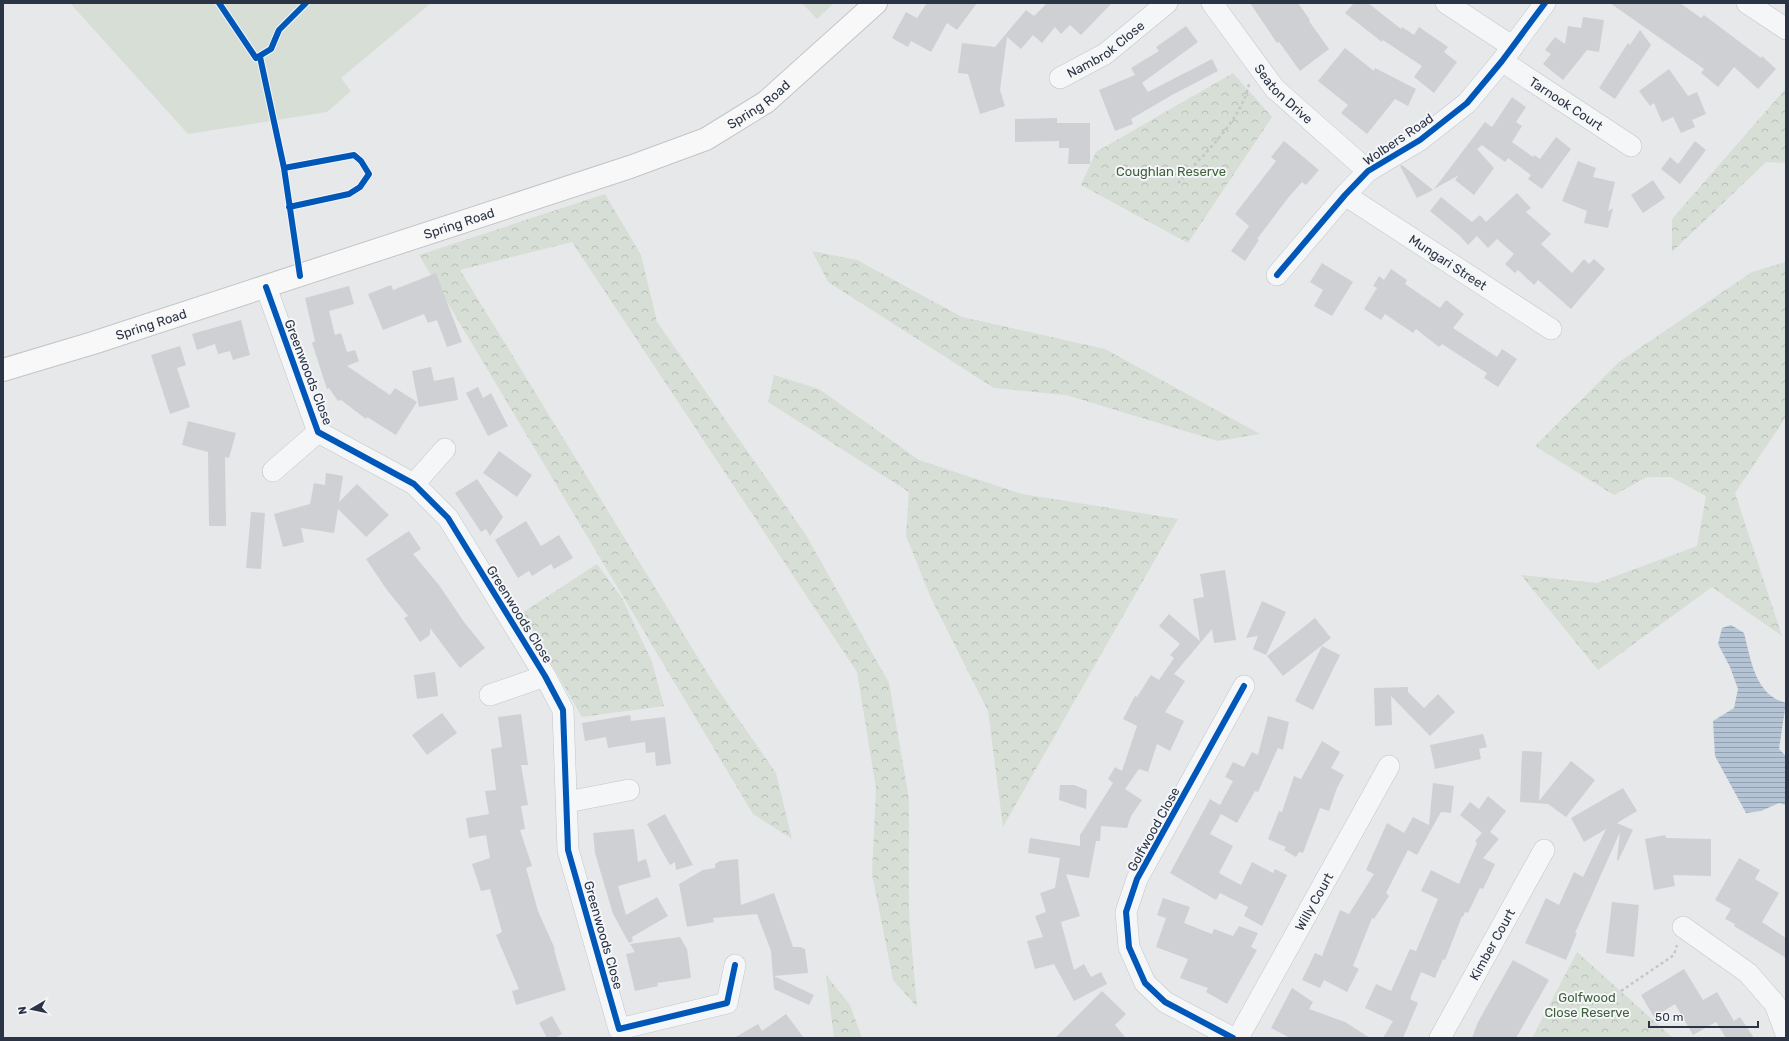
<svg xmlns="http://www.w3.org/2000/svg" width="1789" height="1041" viewBox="0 0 1789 1041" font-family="Rubik,sans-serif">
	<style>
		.green { fill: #d6ded6 }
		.forest { fill: url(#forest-crowns) }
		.water { fill: url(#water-rules) }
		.building { fill: #ced0d3 }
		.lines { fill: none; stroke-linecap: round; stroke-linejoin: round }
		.minor-casing { stroke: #c4c6c8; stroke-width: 22 }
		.major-casing { stroke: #c2c5c8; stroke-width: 24 }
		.path { stroke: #c5c6ca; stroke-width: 2.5; stroke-dasharray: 3 3; stroke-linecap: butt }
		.minor { stroke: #f5f6f7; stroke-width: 21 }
		.major { stroke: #f8f8f8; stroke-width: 22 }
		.cycleway-casing { stroke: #f4f6f9; stroke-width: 8 }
		.cycleway { stroke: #0057b8; stroke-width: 6 }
		.labels { text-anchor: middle; stroke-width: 4; stroke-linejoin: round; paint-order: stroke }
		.street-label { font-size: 13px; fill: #2b3445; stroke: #f4f6f9 }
		.park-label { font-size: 13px; fill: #3f6138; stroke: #f4f6f9 }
	</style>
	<defs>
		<pattern id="forest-crowns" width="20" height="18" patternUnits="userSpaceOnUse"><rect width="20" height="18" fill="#d6ded6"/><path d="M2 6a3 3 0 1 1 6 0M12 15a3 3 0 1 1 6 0" fill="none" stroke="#b8bfb9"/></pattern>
		<pattern id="water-rules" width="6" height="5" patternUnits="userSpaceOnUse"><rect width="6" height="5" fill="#b4c4d5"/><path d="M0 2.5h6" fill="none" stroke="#93a0af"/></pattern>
	</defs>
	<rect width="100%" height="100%" fill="#e6e8ea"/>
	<path class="green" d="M70 3H431L341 78 351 91 327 112 188 134Z
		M802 3H834L817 19Z"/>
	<path class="forest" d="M1233 73 1272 117 1188 243 1081 185 1096 152Z
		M1786 88V163L1766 162 1672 252V219Z
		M605 194 641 255 657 322 806 535 889 683 909 799V914L917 1007 893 980 872 874 876 788 857 672 572 242 460 270 716 687 776 773 792 839 753 814 419 255Z
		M812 251 857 260 962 317 1105 349 1260 434 1218 441 1066 395 994 388 828 282Z
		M1786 262V417L1735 493 1782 636 1712 587 1598 670 1521 575 1597 583 1697 546 1706 496 1671 477H1647L1614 495 1535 446 1619 362 1752 272Z
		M774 375 819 389 919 460 1022 494 1178 519 1003 827 988 711 931 598 906 536 909 492 768 402Z
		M597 564 622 598 652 662 664 706 582 717 522 613Z
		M1577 952 1673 1038H1532Z
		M826 975 850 1005 862 1038H834Z"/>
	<path class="water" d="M1731 625 1744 633C1751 660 1755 695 1786 703L1779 749 1786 756V805L1779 803 1761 811 1746 813 1715 756 1713 721 1734 708 1738 689 1730 667 1718 644 1722 628Z"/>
	<path class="building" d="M927 3H977L957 30 947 23 931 52 911 41 908 47 892 38 906 12 917 18Z
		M1047 3H1112L1081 35 1070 25 1061 34 1055 27 1042 43 1033 35 1021 49 1007 37 1000 90 1005 106 980 114 968 74 958 73 962 43 995 47 1026 10 1034 16Z
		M1250 3H1298L1310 20 1309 21 1329 49 1300 71 1279 42 1277 43Z
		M1354 3H1368L1401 29 1402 27 1414 35 1419 27 1448 47 1444 52 1457 62 1434 93 1414 77 1422 66 1383 40 1382 42 1345 13Z
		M1610 3H1680L1701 18 1704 15 1761 58 1762 56 1776 69 1758 89 1734 67 1718 87 1701 73 1704 69Z
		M1583 17 1604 20 1599 52 1587 50 1563 80 1543 64 1551 54 1545 50 1555 37 1565 44 1568 26 1581 28Z
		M1186 26 1198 42 1142 83 1148 92 1212 59 1218 71 1172 95 1131 119 1133 124 1115 131 1099 90 1135 75 1131 68 1159 51 1156 47Z
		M1640 30 1651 45 1615 99 1599 88 1628 43 1630 45Z
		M1345 48 1374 71 1375 68 1416 89 1408 106 1395 99 1367 134 1341 113 1348 105 1318 81Z
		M1669 69 1688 96 1697 92 1706 114 1692 120 1695 127 1681 133 1673 117 1662 122 1654 103 1650 106 1639 91Z
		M1512 97 1526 107 1516 122 1522 126 1512 142 1533 157 1534 155 1540 159 1556 137 1571 149 1542 189 1528 179 1531 175 1508 158 1505 162 1482 145 1477 149 1494 168 1474 195 1455 180 1459 175 1434 189 1485 122 1492 127Z
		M1057 118V123H1090V164H1068L1069 148H1059V141L1015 142V119Z
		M1284 141 1319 170 1306 185 1302 182 1288 198 1257 239 1259 240 1245 261 1231 251 1249 226 1235 214 1276 161 1271 157Z
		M1695 141 1706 150 1680 184 1661 169 1670 157 1678 164Z
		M1578 161 1596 168 1593 177 1615 182 1608 211 1613 208 1608 228 1584 223 1587 211 1562 201Z
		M1402 165 1433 190 1417 198 1400 166Z
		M1653 180 1665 198 1643 213 1631 195Z
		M1517 193 1531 208 1526 212 1551 234 1541 244 1572 273 1584 259 1589 264 1594 259 1605 269 1571 309 1538 280 1534 285 1518 270 1515 273 1505 264 1514 254 1497 239 1488 248 1477 236 1468 245 1459 235 1430 211 1441 197 1472 222 1480 215 1486 222Z
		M1322 263 1353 282 1332 316 1314 306 1323 290 1310 282Z
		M1391 269 1407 280 1405 284 1440 308 1446 300 1464 314 1453 328 1497 357 1502 349 1517 359 1498 387 1484 378 1487 373 1442 344 1439 347 1416 329 1413 333 1385 314 1381 320 1364 309 1377 288 1373 286 1379 276 1384 280Z
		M436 273 462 342 447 347 437 320 428 323 424 314 383 330 368 294 391 285 393 290Z
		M349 286 354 304 329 311 335 335 341 333 347 352 355 350 359 361 347 366 390 395 395 388 417 402 396 435 367 417 366 419 341 400 338 401 329 388 327 389 312 343 315 341 305 298Z
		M241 320 250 355 233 360 230 351 218 354 215 344 197 350 192 334Z
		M180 346 186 365 177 368 190 407 170 414 151 355Z
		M431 367 434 381 454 377 458 400 419 407 412 371Z
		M478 387 483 398 491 393 508 426 488 436 466 393Z
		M188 421 236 433 229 458 225 457 226 526H209L208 452 182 445Z
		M499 451 532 475 517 497 483 473Z
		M326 473 343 476 339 502 357 484 389 515 366 537 338 509 334 533 301 528 304 542 283 547 274 514 310 504 314 483 325 485Z
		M477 479 503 517 490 536 486 529 481 532 455 493Z
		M251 512 265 513 261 569 246 568Z
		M526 521 541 546 559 535 573 558 554 569 551 564 532 576 529 571 518 578 495 540Z
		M409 531 421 549 413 554 439 585 464 622 485 648 460 668 430 628V635L420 642 404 618 408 616 387 590 366 559Z
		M1225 570 1236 640 1214 643 1212 629 1174 674 1185 681 1165 712 1184 721 1170 751 1157 744 1148 772 1139 769 1125 789 1142 800 1131 816 1127 828 1101 826 1100 841H1096L1089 878 1066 874 1080 916 1061 922 1074 970 1084 964 1091 977 1101 972 1107 984 1074 1001 1054 964 1035 969 1027 941 1043 937 1035 916 1046 912 1040 893 1055 888 1060 858 1028 853 1030 838 1080 846V835L1113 783 1108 779 1115 767 1122 771 1137 726 1123 719 1135 696 1137 697 1151 675 1159 680 1174 658 1170 655 1180 644 1159 626 1169 614 1200 641 1193 599 1204 597 1200 574Z
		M1262 601 1286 612 1266 655 1253 649 1258 636 1246 638Z
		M1315 618 1331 638 1283 676 1267 656Z
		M1322 646 1340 655 1313 710 1295 701Z
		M435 672 438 696 417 699 414 675Z
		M1408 687V692L1424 708 1438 694 1455 712 1430 736 1391 696 1392 725 1375 726 1374 688Z
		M442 713 457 733 427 755 412 735Z
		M521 714 528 765H521L528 805 521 806 525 829 520 830 532 866 526 868 538 911 555 949 554 950 566 990 516 1005 512 991 519 989 496 935 502 932 490 889 481 891 472 864 490 858 486 835 469 838 466 818 489 814 485 791 496 790 491 749 502 747 498 717Z
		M630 715 631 721 665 717 671 764 656 766 655 752 646 753 645 742 608 748 606 737 585 741 582 723Z
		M1268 716 1289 722 1283 750 1278 748 1258 792 1255 791 1237 823 1221 814 1210 834 1233 846 1219 873 1241 885 1252 862 1273 873 1275 869 1287 875 1262 926 1244 916 1248 907 1220 893 1216 900 1170 873 1210 799 1220 805 1233 781 1225 777 1233 762 1244 767 1252 752 1258 755Z
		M1483 734 1487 747 1479 749 1481 759 1435 769 1430 745Z
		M1322 741 1340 752 1331 768 1344 775 1337 788 1329 811 1320 808 1303 853 1299 852 1296 857 1284 850 1286 847 1268 839 1279 811 1282 812 1294 776 1301 779Z
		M1522 751 1542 752 1539 801 1571 761 1595 780 1566 817 1548 804 1520 802Z
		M1433 783 1454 786 1451 813 1441 812 1417 855 1408 850 1386 893 1389 896 1374 919 1372 918 1353 966 1359 969 1347 992 1324 980 1320 988 1302 980 1315 953 1322 956 1340 910 1349 914 1374 874 1366 870 1387 823 1404 833 1413 817 1429 825Z
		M1060 785H1074L1087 790 1086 809 1059 800Z
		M1623 788 1637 811 1617 823 1633 830 1618 861 1617 860 1620 832 1575 933H1577L1566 960 1525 943 1546 898 1559 905 1574 872 1583 877 1606 829 1584 842 1571 818Z
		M1488 796 1506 811 1490 832 1499 839 1483 858 1495 864 1483 889 1480 888 1468 913 1465 912 1463 917 1462 916 1445 960 1443 959 1435 978 1421 972 1410 999 1418 1003 1403 1038H1383L1393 1021 1365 1008 1376 984 1391 991 1410 949 1416 951 1438 899 1421 891 1431 870 1459 884 1477 843 1475 841 1482 833 1460 815 1470 802 1479 809Z
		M665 814 693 865 676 870 675 862 670 865 667 860 647 824Z
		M634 829 638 862 646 859 651 877 618 886 626 915 657 897 668 916 632 937 633 941 629 943 613 914 595 853 593 833Z
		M1665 835 1666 838 1711 839V876L1673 875 1675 886 1654 890 1645 839Z
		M1739 858 1760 870 1755 879 1779 893 1762 922 1786 938V958L1734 926 1735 924 1725 919 1731 909 1715 900Z
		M738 859 741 905 774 893 793 947H800L805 949 808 973 774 976 814 995 809 1005 774 989 771 951 757 914 713 918 714 922 687 927 679 884 703 870 715 868V864L720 861Z
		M1163 898 1190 907 1184 923 1212 934 1214 929 1233 936 1239 926 1258 933 1251 947 1257 950 1227 1004 1206 992 1208 988 1180 978 1188 959 1156 947 1166 918 1157 915Z
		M1612 902 1639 905 1634 957 1606 953Z
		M680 937 687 949 691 978 657 983 658 986 635 991 626 954 635 952 630 944Z
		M1513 960 1549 980 1516 1038H1472L1478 1022Z
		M1684 969 1703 1000 1717 992 1734 1021 1740 1017 1754 1038H1726L1716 1022 1693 1035 1675 1004 1654 1017 1641 995Z
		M1292 988 1313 1002 1309 1009 1345 1022 1370 1038H1290L1271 1028Z
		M1102 991 1126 1014 1115 1025 1126 1038H1055Z
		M786 1014 804 1038H734L758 1024 762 1031Z
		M552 1016 562 1034 555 1038H547L539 1023Z"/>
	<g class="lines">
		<g class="minor-casing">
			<g id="minor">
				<path id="s1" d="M1212 3 1275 89 1368 171"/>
				<path d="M1446 3 1513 47"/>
				<path d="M1747 3 1786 29"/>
				<path id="s2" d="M1502 61 1631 146"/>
				<path id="s3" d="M1060 78 1105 54 1167 3"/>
				<path id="s4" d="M1345 195 1551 329"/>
				<path d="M1277 275 1345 195 1368 171 1420 140 1467 103 1502 61 1545 3"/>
				<path d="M266 287 318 432 414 484 448 518 545 676 563 710 568 850 619 1029 727 1003 735 965"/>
				<path d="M273 471 318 432"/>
				<path d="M414 484 445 449"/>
				<path d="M490 695 545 676"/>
				<path d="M567 802 629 790"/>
				<path d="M1683 927 1748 973 1775 1004 1786 1034"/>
				<path d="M1233 1038 1165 1002 1145 983 1129 947 1126 912 1137 879 1244 686"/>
				<path id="s5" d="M1238 1038 1389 766"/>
				<path id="s6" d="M1440 1038 1544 850"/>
			</g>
		</g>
		<g class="major-casing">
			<g id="major">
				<path id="s7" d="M3 370 93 343 630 167 706 139 766 102 876 3"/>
			</g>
		</g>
		<path class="path" d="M1178 183C1204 153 1240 123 1249 84
			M1621 991 1674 955 1677 945"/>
		<use href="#minor" class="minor"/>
		<use href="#major" class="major"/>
		<g class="cycleway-casing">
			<path id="cycleway" d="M219 3 256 58 271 49 279 30 306 3
				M260 57 284 168 300 276
				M284 168 354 155 361 161 369 174 360 187 349 194 289 207
				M1277 275 1345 195 1368 171 1420 140 1467 103 1502 61 1545 3
				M266 287 318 432 414 484 448 518 545 676 563 710 568 850 619 1029 727 1003 735 965
				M1233 1038 1165 1002 1145 983 1129 947 1126 912 1137 879 1244 686"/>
		</g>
		<use href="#cycleway" class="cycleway"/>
	</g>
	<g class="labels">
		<g class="street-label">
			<text dy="5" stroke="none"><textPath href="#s3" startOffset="54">Nambrok Close</textPath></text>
			<text dy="5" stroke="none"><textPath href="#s1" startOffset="116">Seaton Drive</textPath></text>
			<text dy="5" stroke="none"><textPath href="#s7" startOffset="803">Spring Road</textPath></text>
			<text dy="5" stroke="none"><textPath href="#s2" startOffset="77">Tarnook Court</textPath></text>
			<text transform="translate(1398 139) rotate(-34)" y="5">Wolbers Road</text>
			<text dy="5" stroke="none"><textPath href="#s7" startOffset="479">Spring Road</textPath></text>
			<text dy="5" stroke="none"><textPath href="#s4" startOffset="123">Mungari Street</textPath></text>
			<text dy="5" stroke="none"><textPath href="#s7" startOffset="155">Spring Road</textPath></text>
			<text transform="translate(309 372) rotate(69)" y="5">Greenwoods Close</text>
			<text transform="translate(520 614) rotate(58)" y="5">Greenwoods Close</text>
			<text transform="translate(1153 829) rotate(-61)" y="5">Golfwood Close</text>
			<text dy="5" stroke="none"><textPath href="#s5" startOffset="156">Willy Court</textPath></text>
			<text transform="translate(604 935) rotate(74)" y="5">Greenwoods Close</text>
			<text dy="5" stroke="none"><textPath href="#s6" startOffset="107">Kimber Court</textPath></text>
		</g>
		<g class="park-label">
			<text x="1171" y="176">Coughlan Reserve</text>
			<text x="1587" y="1002">Golfwood<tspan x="1587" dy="15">Close Reserve</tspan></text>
		</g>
	</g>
	<rect width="1789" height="1041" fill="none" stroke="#2b3445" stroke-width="8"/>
	<g transform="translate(32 1009) rotate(261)" stroke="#f4f6f9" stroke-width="3" paint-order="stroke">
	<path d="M0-3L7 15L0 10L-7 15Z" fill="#2b3445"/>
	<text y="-6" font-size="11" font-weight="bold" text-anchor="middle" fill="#2b3445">N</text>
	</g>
	<path d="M1649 1021v6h109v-6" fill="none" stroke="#2b3445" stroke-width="2"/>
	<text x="1655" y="1021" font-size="12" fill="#2b3445" stroke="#f4f6f9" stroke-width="3" paint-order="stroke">50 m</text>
</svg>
